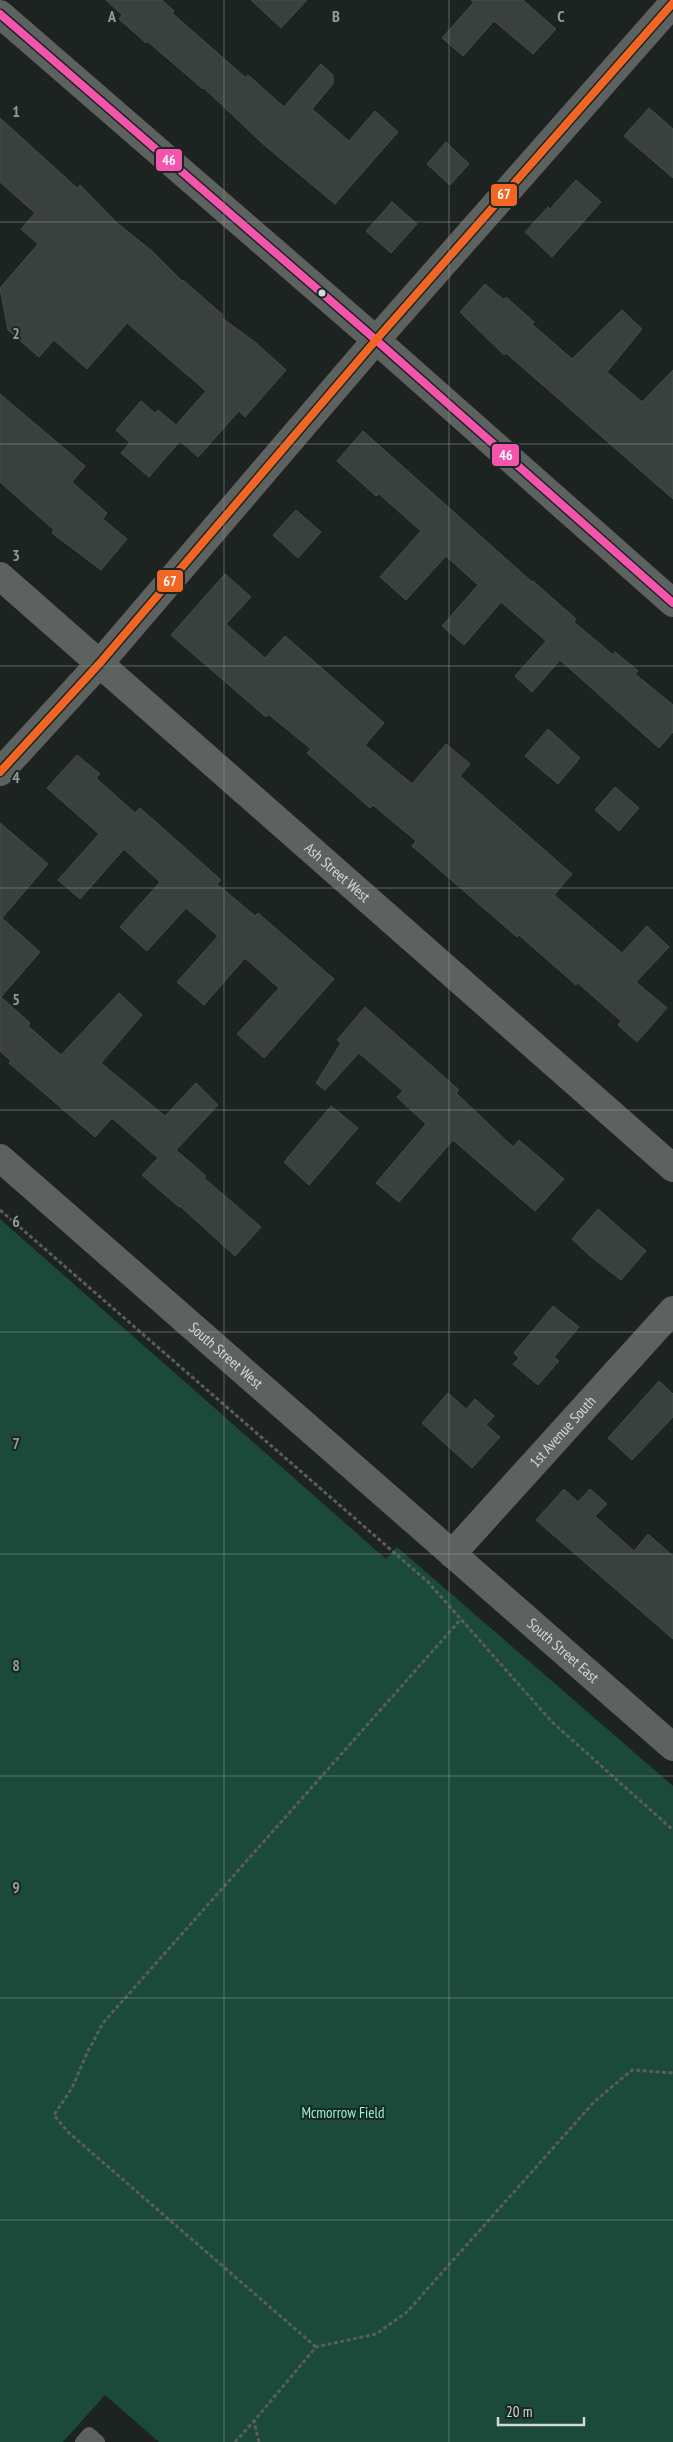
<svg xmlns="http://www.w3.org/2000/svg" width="673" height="2442" viewBox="0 0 673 2442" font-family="'PT Sans Narrow',sans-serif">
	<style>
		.green { fill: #1b493a }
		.building { fill: #3a403d; stroke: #464c4a }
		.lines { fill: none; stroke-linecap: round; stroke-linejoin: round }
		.path { stroke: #595d5c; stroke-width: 3; stroke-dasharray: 4 2.5; stroke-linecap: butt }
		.lane { stroke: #5d6160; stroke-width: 14 }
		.street { stroke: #5d6160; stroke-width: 28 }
		.bus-1-casing { stroke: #192621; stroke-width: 11 }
		.bus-2-casing { stroke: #192621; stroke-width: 11 }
		.bus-1 { stroke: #f653ac; stroke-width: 8 }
		.bus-2 { stroke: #f26522; stroke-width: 8 }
		.grid { fill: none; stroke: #929a97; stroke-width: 1; stroke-opacity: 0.55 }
		.bus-dot { fill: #d2dad7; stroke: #192621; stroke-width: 2 }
		.labels { text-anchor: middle; stroke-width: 4; stroke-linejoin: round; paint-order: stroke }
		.street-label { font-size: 15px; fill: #d2dad7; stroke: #192621 }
		.park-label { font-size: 15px; fill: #8ef7d0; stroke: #192621 }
		.grid-label { font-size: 16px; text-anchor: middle; font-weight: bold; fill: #929a97; stroke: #192621; stroke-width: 4; stroke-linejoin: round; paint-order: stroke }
		.line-badge { stroke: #192621; stroke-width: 2 }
		.badge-label { font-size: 14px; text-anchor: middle; font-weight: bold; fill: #fff }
	</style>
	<rect width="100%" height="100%" fill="#1c2320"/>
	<path class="green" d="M0 1219 386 1559 397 1547 673 1786V2442H159L105 2395 63 2442H0Z"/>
	<path class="building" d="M106 0H162L174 11 172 13 246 78 248 75 284 107 321 64 333 75V84L312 109 349 141 375 111 398 132 335 204 263 144 204 88 203 89 147 41 146 43 119 19 122 15Z
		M251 0H307L281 28Z
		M471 0H523L556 29 533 54 494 21 463 56 442 38 474 2Z
		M649 108 673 129V178L624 136Z
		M0 118 77 188 80 185 116 222 153 252 182 281 183 280 223 315 221 317 256 343 286 370 245 417 239 411 198 457 180 441 149 477 121 453 130 443 116 430 141 401 155 413 158 410 176 425 206 391 127 323 87 369 54 340 39 357 8 330 0 288 38 244 21 229 35 213 0 182Z
		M446 142 469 164 450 185 427 164Z
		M576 180 601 202 552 257 525 232 548 207 550 209Z
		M392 202 417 224 391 253 366 231Z
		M485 284 504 300 506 297 534 322 532 324 572 359 622 310 642 329 607 372 642 402 673 370V499L506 353 504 355 460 312Z
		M0 394 85 466 72 482 107 513 103 519 127 539 101 570 52 533 54 530 0 482Z
		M363 431 532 582 533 581 576 619 574 622 613 655 615 652 638 671 635 674 673 705V732L659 748 560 660 532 692 515 676 546 641 501 602 464 645 442 626 478 585 446 556 406 600 380 577 421 531 379 494 376 496 337 461Z
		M296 510 321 532 298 558 273 535Z
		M225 574 251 597 226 624 265 658 285 636 325 671 384 723 365 745 412 784 446 744 470 764 460 776 572 874 554 895 622 953 647 926 669 947 636 982 667 1008 637 1042 618 1025 621 1021 578 983 576 985 519 935 517 937 412 846 416 841 373 805 370 808 307 753 311 749 268 714 266 717 171 635Z
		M548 729 580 758 558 784 525 756Z
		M77 755 100 774 96 778 135 813 140 808 221 880 217 884 255 916 258 913 334 979 264 1058 237 1034 279 988 245 958 204 1005 177 982 218 936 186 908 147 951 120 927 160 882 124 849 80 899 58 880 99 834 47 788Z
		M615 787 639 808 619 831 595 810Z
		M0 823 48 864 2 918 40 952 1 997 30 1023 28 1026 61 1055 119 993 142 1015 101 1063 165 1116 196 1083 218 1105 176 1150 206 1176 204 1178 261 1227 235 1256 180 1206 179 1207 142 1175 158 1158 112 1118 95 1137 9 1063 11 1061 0 1051Z
		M365 1007 459 1090 456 1093 513 1147 519 1140 564 1179 535 1211 453 1140 399 1202 376 1183 426 1124 397 1097 403 1091 359 1053 325 1090 316 1083 341 1043 337 1040Z
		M331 1106 358 1128 309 1185 284 1162Z
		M598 1209 646 1251 621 1280 590 1256 572 1239Z
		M553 1306 579 1327 554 1357 559 1361 538 1385 513 1364 519 1358 514 1353Z
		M659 1381 673 1394V1417L632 1460 608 1438Z
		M448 1393 466 1409 475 1399 494 1416 486 1425 500 1437 472 1468 422 1423Z
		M564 1489 578 1502 590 1489 607 1504 595 1516 634 1551 648 1534 673 1556V1639L536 1520Z"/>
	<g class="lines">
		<path class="path" d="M0 1210 428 1582 552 1722 673 1830
			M316 2347 68 2132 54 2115 72 2088 87 2053 103 2023 461 1619
			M235 2442 254 2421
			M259 2442 254 2421 316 2347 376 2334 407 2312 594 2102 632 2070 673 2073"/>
		<path class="lane" d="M82 2442 89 2434 98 2442"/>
		<g class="street">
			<path d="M0 14 376 340 673 603"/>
			<path id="s1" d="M0 576 673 1168"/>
			<path d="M0 772 100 663 376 340 673 3"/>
			<path id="s2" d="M0 1158 673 1747"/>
			<path id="s3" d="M452 1554 673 1310"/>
		</g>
		<g class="bus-1-casing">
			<path id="bus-1" d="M0 14 376 340 673 603"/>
		</g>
		<g class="bus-2-casing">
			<path id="bus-2" d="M0 772 100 663 376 340 673 3"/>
		</g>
		<use href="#bus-1" class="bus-1"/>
		<use href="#bus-2" class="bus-2"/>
	</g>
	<path class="grid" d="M224 0V2442M449 0V2442M0 222H673M0 444H673M0 666H673M0 888H673M0 1110H673M0 1332H673M0 1554H673M0 1776H673M0 1998H673M0 2220H673"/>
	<circle class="bus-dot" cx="322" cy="293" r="4.5"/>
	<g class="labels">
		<g class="street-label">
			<text dy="5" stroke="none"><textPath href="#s1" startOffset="449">Ash Street West</textPath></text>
			<text dy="5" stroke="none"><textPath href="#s2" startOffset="300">South Street West</textPath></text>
			<text dy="5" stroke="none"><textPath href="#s3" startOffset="165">1st Avenue South</textPath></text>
			<text dy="5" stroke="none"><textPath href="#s2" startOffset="748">South Street East</textPath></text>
		</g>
		<g class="park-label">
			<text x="343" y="2118">Mcmorrow Field</text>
		</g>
	</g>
	<g class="grid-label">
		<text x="112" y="22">A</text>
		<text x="336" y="22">B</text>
		<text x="561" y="22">C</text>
		<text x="16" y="117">1</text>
		<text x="16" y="339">2</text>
		<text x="16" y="561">3</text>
		<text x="16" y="783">4</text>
		<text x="16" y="1005">5</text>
		<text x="16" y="1227">6</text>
		<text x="16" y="1449">7</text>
		<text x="16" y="1671">8</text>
		<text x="16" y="1893">9</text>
	</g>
	<g class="line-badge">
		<rect x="155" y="148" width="28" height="24" rx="5" fill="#f653ac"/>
		<rect x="490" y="183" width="28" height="24" rx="5" fill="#f26522"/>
		<rect x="491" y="443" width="29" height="24" rx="5" fill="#f653ac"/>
		<rect x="156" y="569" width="28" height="24" rx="5" fill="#f26522"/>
	</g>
	<g class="badge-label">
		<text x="169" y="165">46</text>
		<text x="504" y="199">67</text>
		<text x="506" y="460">46</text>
		<text x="170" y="586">67</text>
	</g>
	<path d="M498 2417v8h86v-8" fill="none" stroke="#d2dad7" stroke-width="2.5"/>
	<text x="506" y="2417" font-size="15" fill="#d2dad7" stroke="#192621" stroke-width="4" paint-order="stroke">20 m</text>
</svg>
